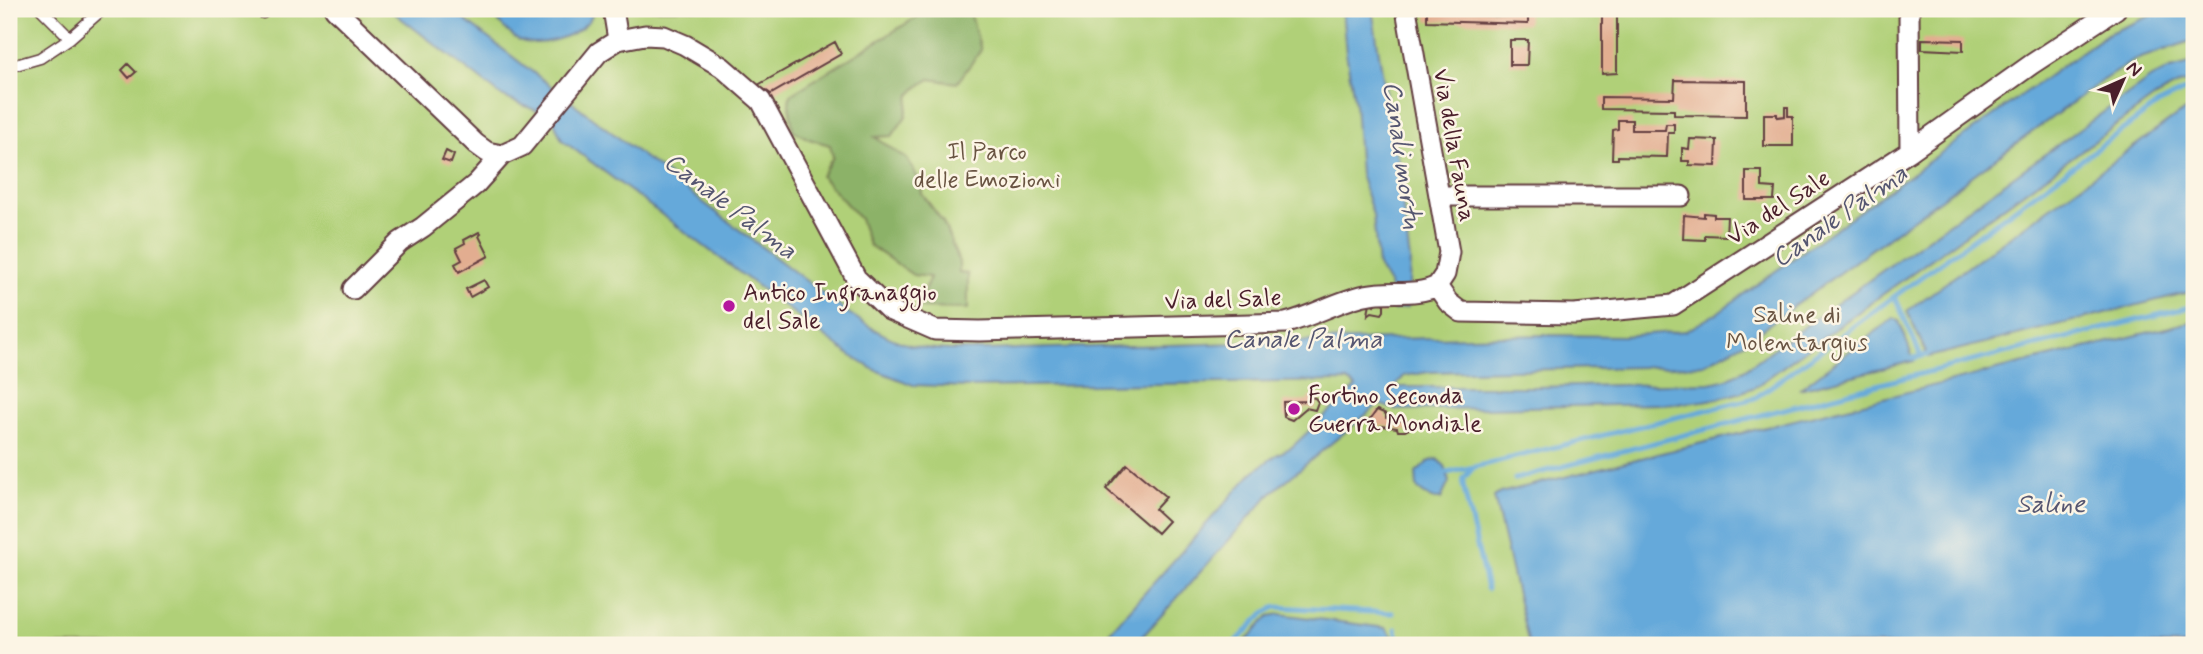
<svg xmlns="http://www.w3.org/2000/svg" width="2203" height="654" viewBox="0 0 2203 654" font-family="Mynerve,sans-serif">
	<style>
		.green { fill: #b0d078; stroke: #7d7852; stroke-width: 2 }
		.forest { fill: #8cb268; stroke: #6b684a; stroke-width: 2 }
		.water { fill: #65a9da; stroke: #586482; stroke-width: 2 }
		.lines { fill: none; stroke-linecap: round; stroke-linejoin: round }
		.stream { stroke: #65a9da; stroke-width: 5 }
		.building { fill: #e2ad90 }
		.service-casing { stroke: #623c41; stroke-width: 13 }
		.minor-casing { stroke: #623c41; stroke-width: 23 }
		.service { stroke: #fff; stroke-width: 10 }
		.minor { stroke: #fff; stroke-width: 19 }
		.poi-dot { fill: #b5179e; stroke: #fcf5e5; stroke-width: 2.5 }
		.labels { text-anchor: middle; stroke-width: 5; stroke-linejoin: round; paint-order: stroke }
		.street-label { font-size: 24px; fill: #4a1f2b; stroke: #fcf5e5 }
		.park-label { font-size: 24px; fill: #695442; stroke: #fcf5e5 }
		.poi-label { font-size: 24px; fill: #4a1f2b; stroke: #fcf5e5; text-anchor: start }
		.water-label { font-size: 26px; font-style: italic; fill: #555671; stroke: #fcf5e5 }
	</style>
	<rect width="100%" height="100%" fill="#fcf5e5"/>
	<filter id="ink" filterUnits="userSpaceOnUse"><feTurbulence type="fractalNoise" baseFrequency=".0143" numOctaves="2"/><feDisplacementMap in="SourceGraphic" scale="14" xChannelSelector="R" yChannelSelector="G"/><feConvolveMatrix kernelMatrix="1 2 1 2 8 2 1 2 1" color-interpolation-filters="sRGB"/></filter>
	<filter id="wash" filterUnits="userSpaceOnUse"><feTurbulence type="fractalNoise" baseFrequency=".00686" numOctaves="4" result="noise"/><feDisplacementMap in="SourceGraphic" scale="28" xChannelSelector="R" yChannelSelector="G"/><feGaussianBlur stdDeviation="1.57" result="paint"/><feColorMatrix in="noise" values="0 0 0 0 0 0 0 0 0 0 0 0 0 0 0 0 0 1.4 0 .05"/><feComposite in="paint" operator="in"/></filter>
	<g filter="url(#wash)">
		<rect width="100%" height="100%" fill="#e7e0bb"/>
		<path class="green" d="M9 9H2194V645H9Z"/>
		<path class="forest" d="M930 9H969L981 50 957 83 930 79 918 87 910 95 906 116 892 136 875 137 907 159 921 183 922 194 943 222 959 262V273L968 274V309L917 308 930 277 913 275 869 245 860 219 821 176 833 157 830 145 809 139 793 130 789 104 790 95Z"/>
		<path class="water" d="M389 9H450L847 312C867 325 887 339 910 345 933 351 958 350 982 350L1547 335 1623 336 1686 331 1717 313 2107 34 2167 9H2194V40L2135 60 2106 78 1742 344 1704 364 1688 366 1430 372 1404 376 1395 387H1533L1710 383 1727 379 1744 370 2151 78 2170 69 2194 63V82L2182 83 2155 97 1755 387C1724 400 1695 403 1661 404L1396 410 1379 404 1271 493 1135 645H1098L1252 473 1276 455 1292 447 1356 387 1347 381 968 387 913 385 873 369 851 356 562 140 552 117 503 97Z
			M486 9H594C591 33 540 50 519 40 507 34 496 18 486 9Z
			M1342 9H1372L1393 141 1402 176 1403 208 1410 260 1408 307 1394 310 1389 284 1378 266 1373 215 1360 174 1355 104 1346 53Z
			M2194 108V291L1928 357 1907 311 2179 114Z
			M1894 318 1899 321 1914 361 1799 389Z
			M2194 321V645H1529L1494 497 1500 493Z
			M1437 459 1445 466 1449 482 1441 499H1431L1417 488 1416 473 1428 462Z
			M1280 614 1386 628 1392 636 1393 645H1242L1269 616Z"/>
		<g class="lines">
			<path class="stream" d="M1895 297 1921 356
				M1913 358 1927 355
				M1447 473 1474 467
				M1515 479 1892 381 2194 306
				M1487 589 1463 485 1464 478 1474 467 1755 398 2158 104 2186 90 2194 89
				M1396 629 1399 645
				M1233 645 1264 613 1276 607 1393 613"/>
		</g>
		<g id="blocks">
			<path class="building" d="M1427 9H1528V24L1427 21Z
				M1602 9H1617V73L1602 74Z
				M1922 39 1963 40V51L1922 49Z
				M1510 40H1528L1527 65H1510Z
				M835 42 841 54 771 94 758 85Z
				M128 64 136 72 129 78 122 70Z
				M1675 80 1746 81V116L1674 115V110L1601 109V97L1674 98Z
				M1785 107H1788V116H1793V146H1764V114H1777V117L1785 116Z
				M1618 120H1632V130H1665L1666 124H1674V133H1668L1667 157 1618 156V159H1612L1613 130 1618 129Z
				M1690 139 1717 140 1716 166 1689 165V161H1682V148L1689 149Z
				M446 151 454 155 451 163 442 160Z
				M1746 171H1762V187L1775 188 1774 200H1746Z
				M1704 213 1714 214V217H1727L1726 236 1705 235V240L1683 239 1684 215 1704 217Z
				M479 232 481 234 479 236 489 256 459 272 455 264 462 260 456 248 465 243 464 240Z
				M484 280 488 287 470 297 466 289Z
				M1377 301 1384 304V311L1382 314 1372 312 1368 315 1370 302 1374 305Z
				M1310 397 1315 398 1318 402 1315 410 1306 408 1292 420 1284 417 1283 402 1307 401Z
				M1377 410 1386 414V418L1398 421 1405 419 1408 422 1409 429 1405 431H1398L1397 428 1382 426 1377 429 1369 421Z
				M1127 464 1166 497 1155 509 1168 521 1157 533 1106 489Z"/>
		</g>
	</g>
	<g filter="url(#ink)">
		<use href="#blocks" fill-opacity="0" stroke="#623c41" stroke-width="2"/>
		<g class="lines">
			<g class="service-casing">
				<path id="service" d="M41 9 70 38 103 9
					M259 9 263 13
					M9 67 40 58 70 38"/>
			</g>
			<g class="minor-casing">
				<path id="minor" d="M335 9 476 144 487 152 502 155
					M613 9 618 40
					M1406 9 1449 252 1445 274 1437 286
					M1909 9 1910 151
					M1440 196H1681
					M353 289 400 242 423 227 476 184 502 155 522 146 599 52 618 40 645 35 664 36 685 45 722 67 761 101 856 278 889 310 935 330 980 331 1286 323C1313 316 1338 301 1365 295 1389 289 1415 297 1437 286L1448 302 1461 312 1574 314 1673 305 1910 151 2032 64 2116 9"/>
			</g>
			<use href="#service" class="service"/>
			<use href="#minor" class="minor"/>
		</g>
	</g>
	<g class="poi-dot">
		<circle cx="729" cy="306" r="7"/>
		<circle cx="1294" cy="409" r="7"/>
	</g>
	<g class="labels">
		<g class="street-label">
			<text transform="translate(1455 145) rotate(80)" y="8">Via della Fauna</text>
			<text transform="translate(1778 207) rotate(-33)" y="8">Via del Sale</text>
			<text transform="translate(1223 299) rotate(-2)" y="8">Via del Sale</text>
		</g>
		<g class="park-label">
			<text x="987" y="159">Il Parco<tspan x="987" dy="28">delle Emozioni</tspan></text>
			<text x="1797" y="322">Saline di<tspan x="1797" dy="28">Molentargius</tspan></text>
		</g>
		<g class="poi-label">
			<text x="743" y="300">Antico Ingranaggio<tspan x="743" dy="28">del Sale</tspan></text>
			<text x="1308" y="403">Fortino Seconda<tspan x="1308" dy="28">Guerra Mondiale</tspan></text>
		</g>
		<g class="water-label">
			<text transform="translate(1403 155) rotate(82)" y="9">Canali mortu</text>
			<text transform="translate(731 205) rotate(37)" y="9">Canale Palma</text>
			<text transform="translate(1839 215) rotate(-35)" y="9">Canale Palma</text>
			<text x="1303" y="347">Canale Palma</text>
			<text x="2051" y="512">Saline</text>
		</g>
	</g>
	<rect width="2203" height="654" fill="none" stroke="#fcf5e5" stroke-width="35"/>
	<g transform="translate(2123 80) rotate(45)" stroke="#fcf5e5" stroke-width="5" paint-order="stroke">
	<path d="M0-5L12 26L0 18L-12 26Z" fill="#4a1f2b"/>
	<text y="-10" font-size="19" font-weight="bold" text-anchor="middle" fill="#4a1f2b">N</text>
	</g>
</svg>
